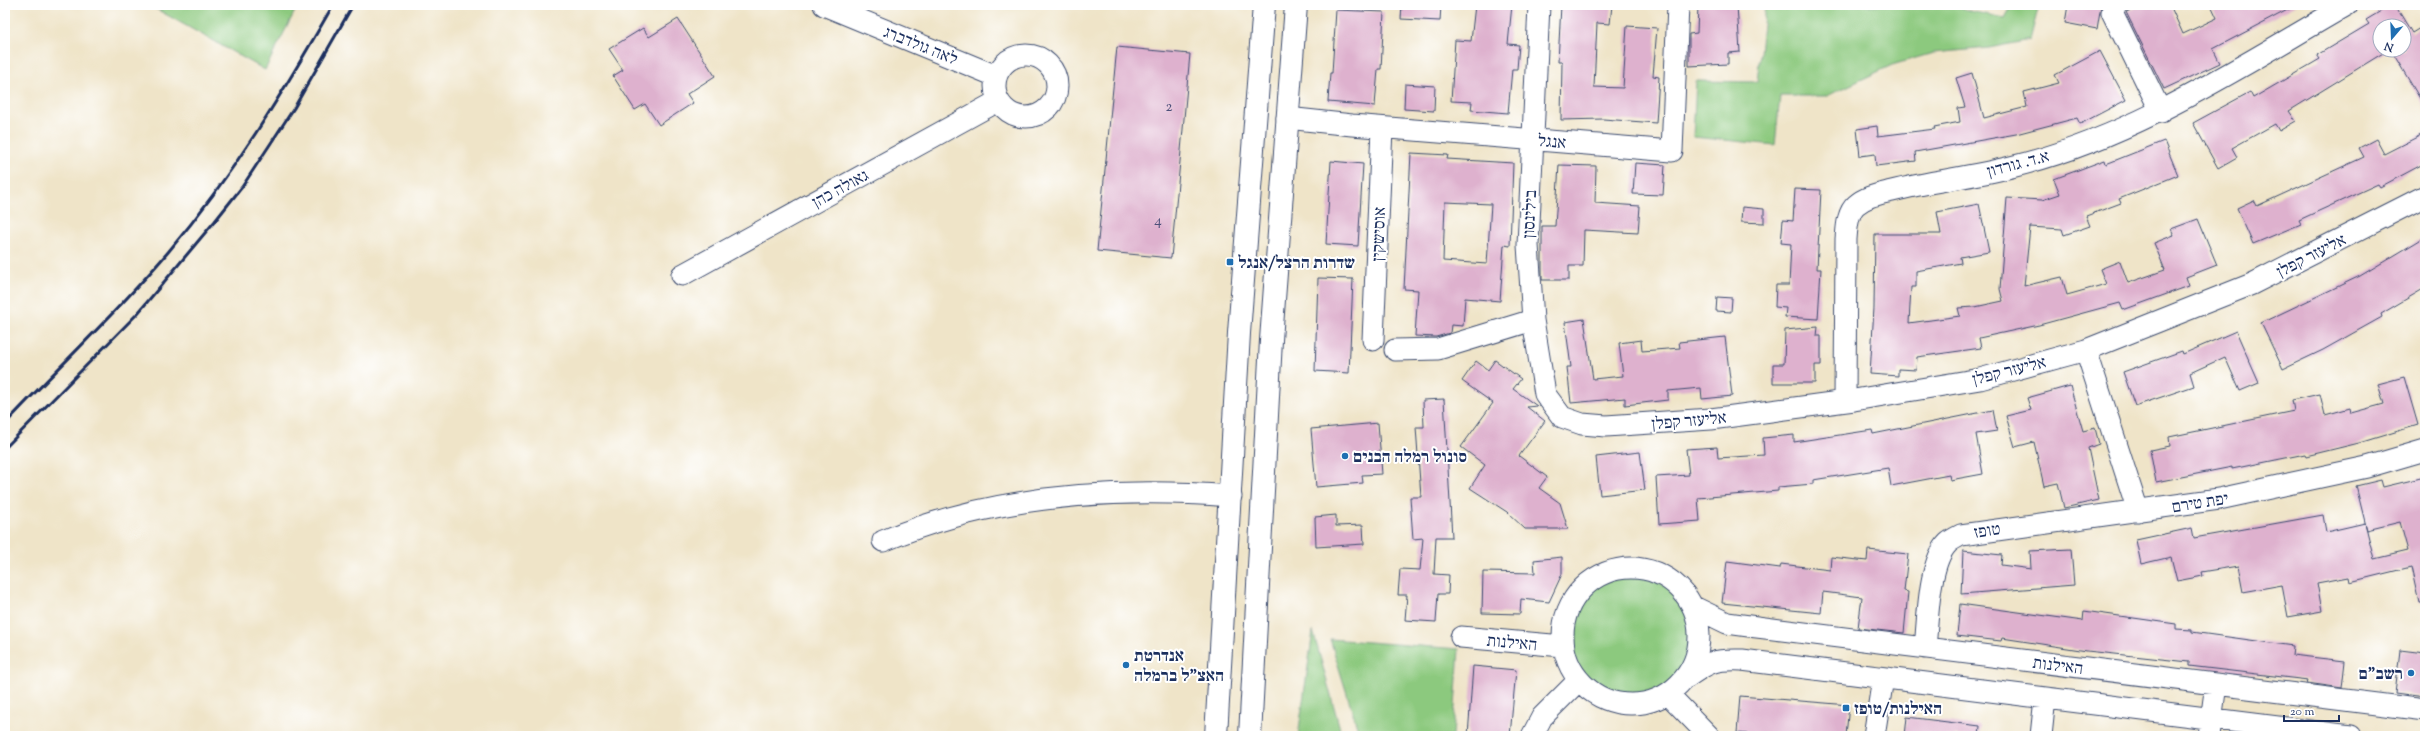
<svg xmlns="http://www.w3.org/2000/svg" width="2430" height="741" viewBox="0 0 2430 741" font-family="'Sorts Mill Goudy','Frank Ruhl Libre',serif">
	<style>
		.green { fill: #8cc97e; stroke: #547c6e }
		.building { fill: #deb1ce; fill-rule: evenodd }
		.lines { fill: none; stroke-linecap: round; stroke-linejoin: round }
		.minor-casing { stroke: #3b4a6e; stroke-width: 23 }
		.highway-casing { stroke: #3b4a6e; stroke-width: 24 }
		.minor { stroke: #fff; stroke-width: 21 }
		.highway { stroke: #fff; stroke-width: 22 }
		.rail { stroke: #1b2f5e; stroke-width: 3 }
		.poi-dot { fill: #1f6fb2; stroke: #fff; stroke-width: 1.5 }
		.labels { text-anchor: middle; stroke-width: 4; stroke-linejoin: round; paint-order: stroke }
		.number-label { font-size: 15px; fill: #4c507a }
		.street-label { font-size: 17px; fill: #1b2f5e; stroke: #fff }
		.poi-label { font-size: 17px; font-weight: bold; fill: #1b2f5e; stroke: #fff; text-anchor: start }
	</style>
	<rect width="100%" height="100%" fill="#fff"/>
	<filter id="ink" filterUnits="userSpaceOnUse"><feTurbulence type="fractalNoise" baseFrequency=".025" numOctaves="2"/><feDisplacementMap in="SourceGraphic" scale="8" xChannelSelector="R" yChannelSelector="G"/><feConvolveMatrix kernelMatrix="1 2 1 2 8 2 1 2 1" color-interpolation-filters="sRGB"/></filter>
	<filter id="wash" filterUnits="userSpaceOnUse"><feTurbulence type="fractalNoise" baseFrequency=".012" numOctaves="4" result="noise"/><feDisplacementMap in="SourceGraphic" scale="16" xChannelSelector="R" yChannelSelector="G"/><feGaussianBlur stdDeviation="0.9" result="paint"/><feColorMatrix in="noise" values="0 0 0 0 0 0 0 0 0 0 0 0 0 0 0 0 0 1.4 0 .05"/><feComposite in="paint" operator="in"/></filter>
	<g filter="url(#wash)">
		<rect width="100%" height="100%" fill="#efe4c8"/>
		<path class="green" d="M149 5H298L265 70Z
			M1765 5H1955L1970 11 2005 18 2012 5H2039L2030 40 1989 48 1933 53 1892 65 1827 96H1780L1775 145 1693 137 1696 81 1757 82Z
			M1570 636a61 61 0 1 1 122 0a61 61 0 1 1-122 0Z
			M1313 631 1342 736H1298Z
			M1330 639 1459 649 1453 736H1360Z"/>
		<g id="blocks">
			<path class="building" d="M1402 5H1441L1440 21 1401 19Z
				M1475 5H1512L1508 44 1519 45 1517 69H1512L1508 113 1471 110 1472 102 1451 101 1455 40 1471 41Z
				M1561 5H1612L1610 24 1597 23 1594 87 1623 88 1627 26 1657 28 1653 76 1659 77 1656 123 1603 119 1561 120 1562 62H1558Z
				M1698 5H1737L1740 52 1728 53V64L1689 66V34L1697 33Z
				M2068 5H2101L2097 29 2065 23Z
				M2143 5H2170L2183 34 2217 18 2211 5H2297L2213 49 2220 63 2164 89 2126 12Z
				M2391 5H2395L2412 33 2420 28 2425 36V107L2391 50H2404V26H2380V50H2388L2289 111 2296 121 2279 131 2275 124 2232 148 2237 157 2218 168 2193 123 2250 92 2253 98 2320 59 2317 55 2369 24 2366 20Z
				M1336 10 1384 12 1381 69H1378L1375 106 1328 102 1330 73H1332Z
				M678 19 715 76 687 94 693 103 659 125 645 104 635 110 613 76 623 70 609 49 643 28 649 37Z
				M1117 47 1190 54 1171 258 1097 251Z
				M2100 51 2126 100 2080 124 2077 118 2016 134 1915 152 1916 161 1876 166 1875 154 1860 156 1857 129 1877 126 1878 136 1935 129 1934 127 1960 122 1958 108 1965 107 1956 78 1972 73 1984 118 2027 107 2024 92 2059 83 2055 75Z
				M1405 84 1435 86 1434 111 1404 109Z
				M2425 133V163L2380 187 2378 184 2299 220 2301 224 2253 244 2237 208 2254 200 2257 206 2364 157 2359 148 2376 139 2384 154Z
				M2164 141 2178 175 2119 199 2121 203 2086 216 2090 226 2064 235 2062 229 2030 227 2024 286 2062 277 2067 295 2106 284 2100 269 2120 261 2128 283 2165 270 2154 243 2174 235 2171 229 2198 219 2217 265 2186 277 2189 286 2123 310 2120 303 2039 325 1979 338 1981 348 1917 357 1916 370 1898 369V376L1870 374 1874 308 1875 234H1941L1937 212 1979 204 1989 252 1960 257 1961 263 1916 271V287H1911L1909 323 1960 316 1958 308 1975 307 2003 301 2000 289 2007 198 2042 200 2060 194 2054 179 2105 160 2106 164Z
				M1411 153 1448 155 1447 159 1513 163 1510 246 1504 245 1500 301 1465 298 1463 326 1451 325 1450 333 1436 337 1415 336 1418 290 1404 289ZM1445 202 1491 204 1487 264 1443 261Z
				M1331 161 1363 164 1358 246 1326 244Z
				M1635 163 1665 165 1663 195 1633 194Z
				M1559 165 1596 166 1595 203 1640 206 1638 233 1584 230 1583 266H1569V280H1542V226H1555Z
				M1795 189 1821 190 1817 269H1821L1818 319 1785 317 1786 308 1775 307 1776 285H1789L1791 244 1781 243 1783 220 1793 221Z
				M1742 207 1764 209V223L1741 222Z
				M2425 237V288L2381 314 2382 317 2323 350 2283 369 2261 323 2360 276Z
				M1318 278 1353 279 1349 373 1315 371Z
				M1717 297 1732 298 1731 312 1716 311Z
				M1584 319 1593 379 1623 376 1619 343 1641 340 1642 351 1680 348 1679 342 1725 337 1732 396 1702 399 1701 388 1668 391V400L1625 405V398L1571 403 1567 367H1571L1565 322Z
				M1818 327 1817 336H1821V365H1815V383H1773V364H1784L1785 330Z
				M2236 331 2259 383 2240 391 2225 357 2190 373 2194 386 2135 406 2123 372 2182 351 2183 354Z
				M1495 360 1521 379 1513 389 1537 406 1527 407 1545 421 1519 456 1547 477 1539 488 1560 503 1568 529H1525L1507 512 1470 488 1485 465 1461 447 1493 403 1462 381 1476 361 1488 370Z
				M2404 377 2418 425 2359 443 2306 456 2305 454 2232 469V467L2156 482 2150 450 2170 446 2169 437 2294 411 2292 400 2320 394 2325 415 2350 408 2351 413 2384 404 2378 384Z
				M2070 386 2083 431 2095 428 2099 444 2088 448 2099 500 2064 508 2058 483 2044 486 2034 442 2015 447 2006 416 2031 410 2027 398Z
				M1444 399 1452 537H1436L1434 574 1449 575 1448 594H1438L1436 622 1405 620 1407 595H1398L1400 569 1420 570 1423 538 1413 539 1410 497H1421L1416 427H1424L1423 400Z
				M1993 410 1997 431 1976 434 1983 474 1950 480 1949 475 1891 486 1888 468 1813 480V484L1778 487V491L1698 498 1700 521 1659 524 1656 477 1689 475 1686 449 1717 447 1718 458 1764 455 1763 438 1794 435V442L1872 430 1873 434Z
				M1378 423 1382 474 1362 475 1363 483 1316 487 1311 429Z
				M1640 452 1645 490 1600 495 1596 457Z
				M2425 477V603H2419L2411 567 2350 582 2349 577 2317 583 2322 611 2288 617 2282 585 2243 592 2238 566 2202 572 2203 576 2177 581 2171 557 2141 564 2136 540 2192 528 2194 538 2323 515 2326 532 2365 523 2374 559 2408 551 2400 522 2367 530 2356 486 2381 480 2383 487Z
				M1336 515V526L1363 525 1364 544 1316 547 1315 517Z
				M2071 549 2074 585 1961 594 1963 551 2002 555 2001 565 2031 569 2030 551Z
				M1868 550 1908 554 1904 591 1908 592 1904 633 1858 628 1862 597 1823 592 1821 613 1722 603 1727 561 1780 568 1781 564 1830 570 1831 557 1867 561Z
				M1562 557V574L1549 602 1521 599 1520 614 1482 613 1483 572 1535 573 1534 560Z
				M1960 604 2083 621 2084 611 2176 624V629L2192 630V632L2293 646 2292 655 2345 661 2342 688 2307 683 2308 680 2189 666V662L2087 651 2002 638 2001 641 1957 636Z
				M2400 650 2425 653V697L2395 693Z
				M1473 666 1516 670 1510 736H1468Z
				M1740 696 1849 705 1846 736H1773L1737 733Z
				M1907 717 1980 726 1979 736H1905Z"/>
		</g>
	</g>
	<g filter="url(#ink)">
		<use href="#blocks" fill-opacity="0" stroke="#3b4a6e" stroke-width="1"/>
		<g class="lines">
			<g class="minor-casing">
				<path id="minor" d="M824 5 996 76
					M1539 5 1528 245 1533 320 1545 394 1562 417 1582 424 1606 426 1711 419 1854 400 1980 379 2086 350 2252 284 2425 196
					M2116 5 2112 12 2161 112
					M995 86a31 31 0 1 1 62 0a31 31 0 1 1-62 0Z
					M1287 118 1352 125 1672 151 1678 5
					M682 275 998 101
					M1373 340 1382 128
					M1395 350 1438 349 1533 320
					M2086 350 2138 511
					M1845 401 1846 239C1847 228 1847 213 1856 205 1866 196 1880 194 1892 191 1932 181 1972 177 2011 167 2133 138 2239 67 2347 5
					M883 541C992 495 1114 487 1231 496
					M1563 636a68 68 0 1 1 136 0a68 68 0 1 1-136 0Z
					M1694 607 1727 623 1749 626 2425 710
					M1461 637 1563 646
					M1925 648C1928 621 1928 563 1948 543 1951 540 1957 537 1961 535L2219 499 2367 467 2425 450
					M1686 678C1709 662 1713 659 1742 660L2351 736
					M1668 694 1709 736
					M1532 736 1542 717 1578 681
					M1874 736 1883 678
					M2041 736 2045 698
					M2209 736 2216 684"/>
			</g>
			<g class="highway-casing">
				<path id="highway" d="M1216 736 1239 333 1264 5
					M1250 736 1271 340 1296 5"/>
			</g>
			<use href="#minor" class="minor"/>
			<use href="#highway" class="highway"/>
			<path class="rail" d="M5 424C59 366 118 312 169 251 233 175 284 91 333 5
				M5 448 138 313 215 221 242 187 294 108 353 5"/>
		</g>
	</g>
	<g class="poi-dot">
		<rect x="1226" y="258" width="8" height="8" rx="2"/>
		<circle cx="1345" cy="456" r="4"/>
		<circle cx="1126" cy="665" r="4"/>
		<circle cx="2411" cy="673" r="4"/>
		<rect x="1842" y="704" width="8" height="8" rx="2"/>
	</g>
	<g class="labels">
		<g class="number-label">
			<text x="1169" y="111">2</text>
			<text x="1158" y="225">4</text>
		</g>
		<g class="street-label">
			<text transform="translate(921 45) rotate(22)" y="6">לאה גולדברג</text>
			<text transform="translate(1552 141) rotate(5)" y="6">אנגל</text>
			<text transform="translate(2018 163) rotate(-15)" y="6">א.ד. גורדון</text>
			<text transform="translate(840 188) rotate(-29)" y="6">גאולה כהן</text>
			<text transform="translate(1529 214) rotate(-87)" y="6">בילינסון</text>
			<text transform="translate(1378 234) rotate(-88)" y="6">אוסישקין</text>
			<text transform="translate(2311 255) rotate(-27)" y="6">אליעזר קפלן</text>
			<text transform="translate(2009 370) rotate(-14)" y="6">אליעזר קפלן</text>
			<text transform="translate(1689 420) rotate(-5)" y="6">אליעזר קפלן</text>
			<text transform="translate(2200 502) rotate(-9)" y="6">יפת טירם</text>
			<text transform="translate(1987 530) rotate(-9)" y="6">טופז</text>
			<text transform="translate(1512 642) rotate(5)" y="6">האילנות</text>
			<text transform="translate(2058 665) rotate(7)" y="6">האילנות</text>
		</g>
		<g class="poi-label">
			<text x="1238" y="268">שדרות הרצל/אנגל</text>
			<text x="1353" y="462">סונול רמלה הבנים</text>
			<text x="1134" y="661">אנדרטת<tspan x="1134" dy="20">האצ"ל ברמלה</tspan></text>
			<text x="2403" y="679" text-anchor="end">רשב"ם</text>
			<text x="1854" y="714">האילנות/טופז</text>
		</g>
	</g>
	<rect width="2430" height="741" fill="none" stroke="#fff" stroke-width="20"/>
	<g transform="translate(2392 38) rotate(199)"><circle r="19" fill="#ffffff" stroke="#a4acbf"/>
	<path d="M0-3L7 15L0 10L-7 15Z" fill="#1f6fb2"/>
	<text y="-6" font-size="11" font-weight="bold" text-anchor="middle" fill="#1b2f5e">N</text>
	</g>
	<path d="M2284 715v6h55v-6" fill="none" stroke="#1b2f5e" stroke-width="2"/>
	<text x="2290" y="715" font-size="12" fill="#1b2f5e" stroke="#ffffff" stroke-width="3" paint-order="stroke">20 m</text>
</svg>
